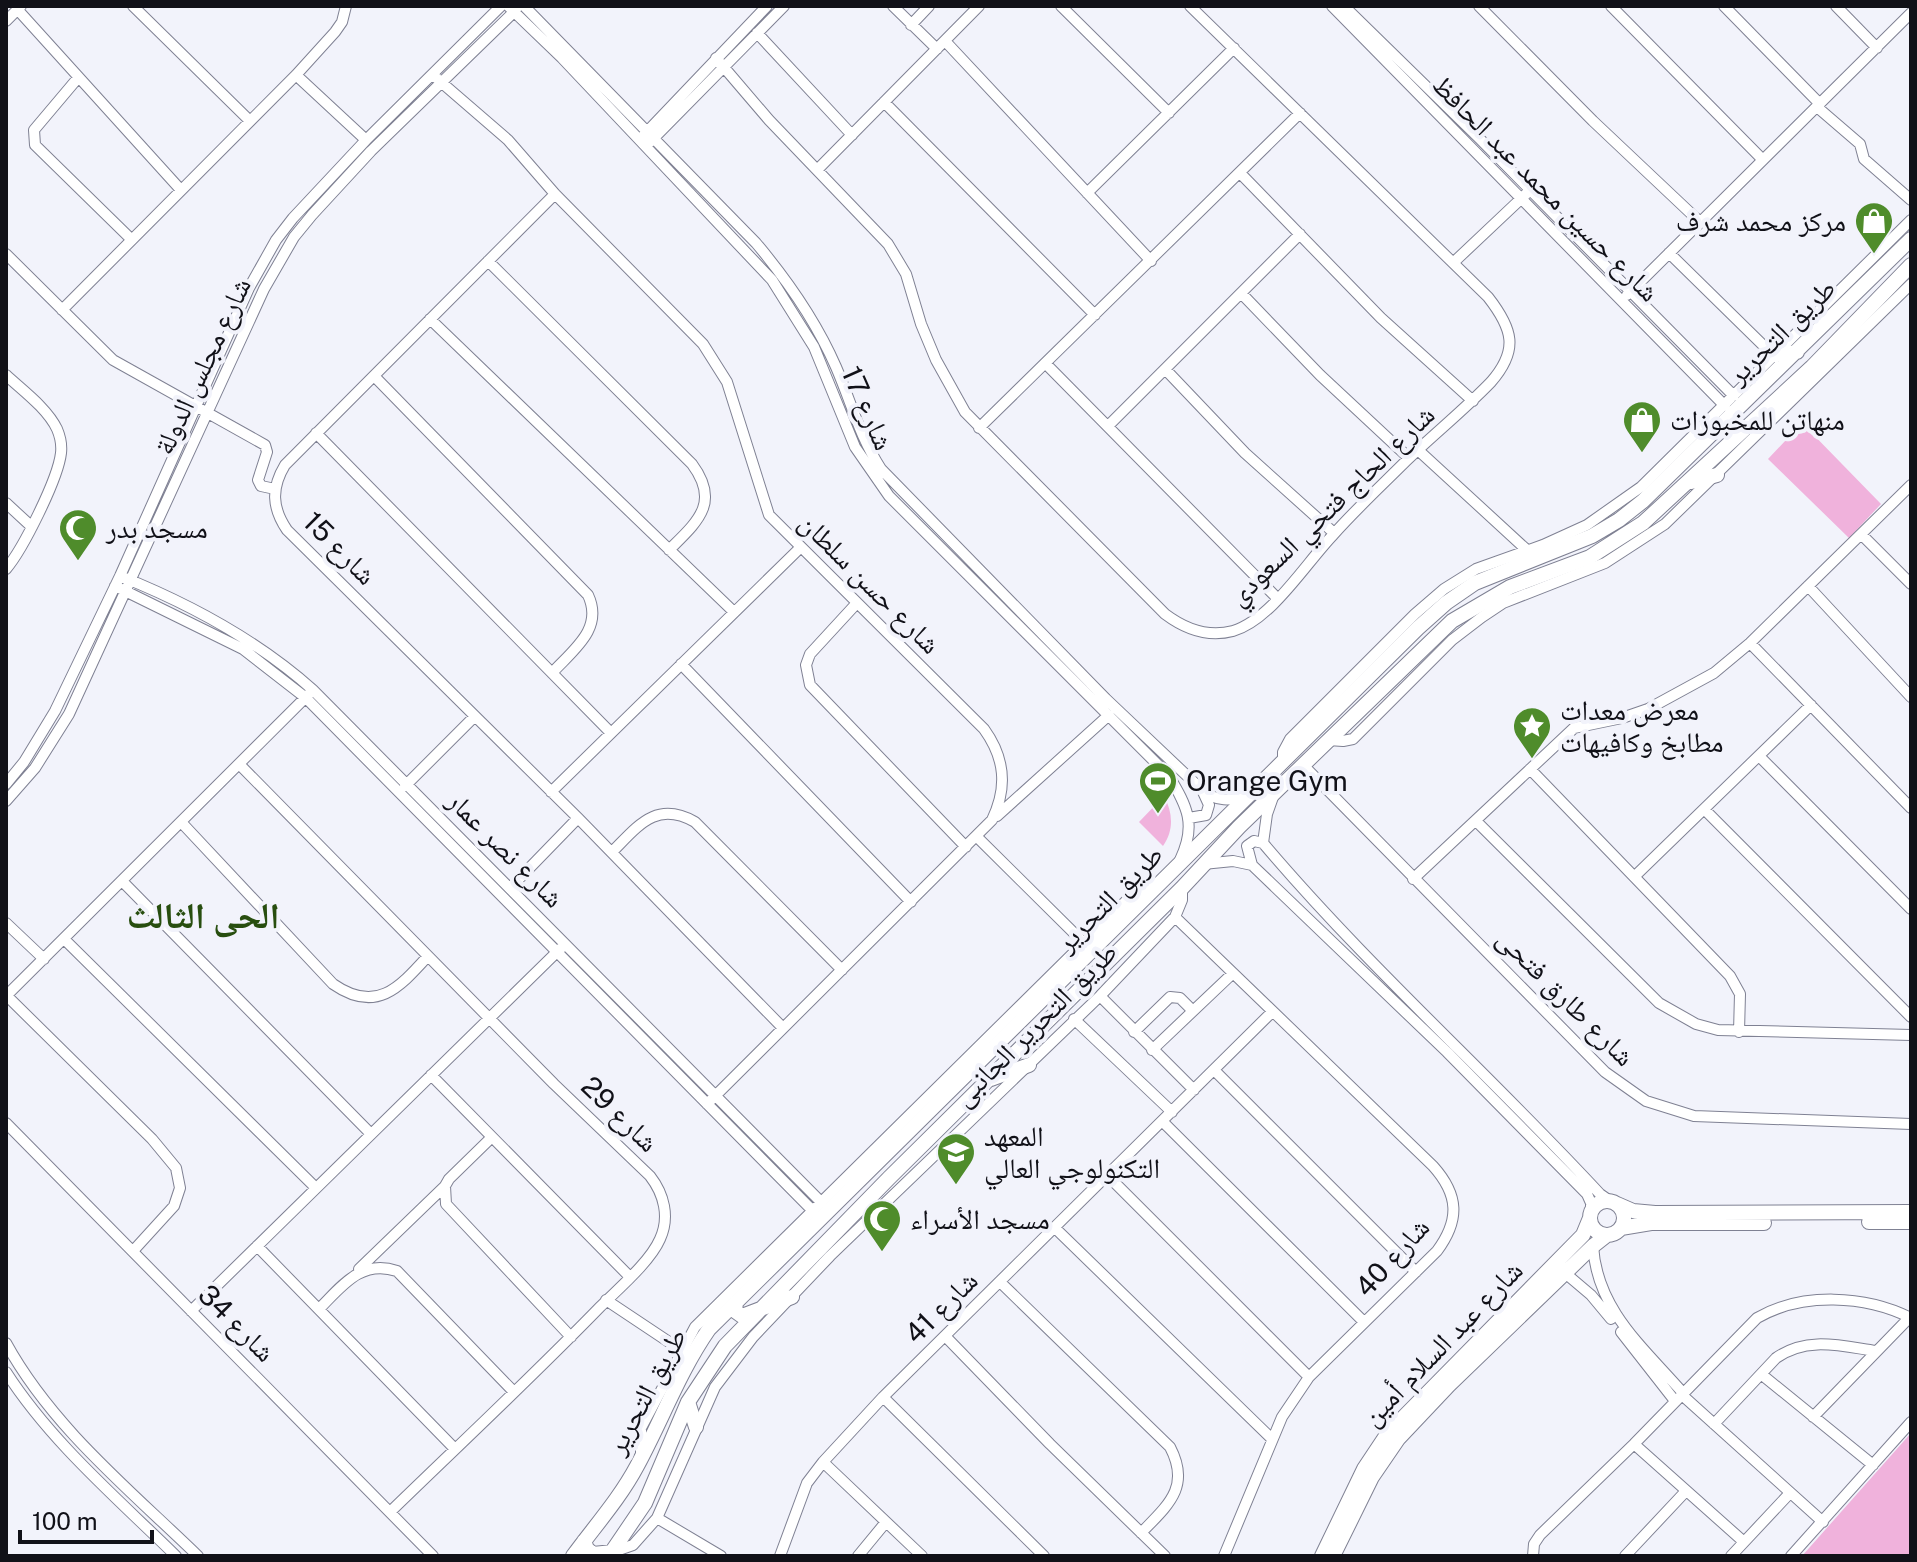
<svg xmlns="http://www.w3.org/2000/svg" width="1917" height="1562" viewBox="0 0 1917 1562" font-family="'Public Sans','Noto Naskh Arabic',sans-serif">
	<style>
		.green { fill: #f0b2dc }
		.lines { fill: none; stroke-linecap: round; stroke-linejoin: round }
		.street-casing { stroke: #7f8193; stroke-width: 12 }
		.secondary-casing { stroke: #7f8193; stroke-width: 16 }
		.street { stroke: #fff; stroke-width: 10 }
		.secondary { stroke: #fff; stroke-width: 14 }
		.labels { text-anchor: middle; stroke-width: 8; stroke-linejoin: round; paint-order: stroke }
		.street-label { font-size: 28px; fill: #111118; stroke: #f2f3fb }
		.poi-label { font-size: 28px; fill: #111118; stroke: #f2f3fb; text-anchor: start }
		.district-label { font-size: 36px; font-weight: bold; fill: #284e0f; stroke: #f2f3fb }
	</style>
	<rect width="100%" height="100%" fill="#f2f3fb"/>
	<path class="green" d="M1802 423 1881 504 1849 538 1768 459Z
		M1164 796C1173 813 1174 830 1163 846L1139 822Z
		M1911 1433V1556H1802Z"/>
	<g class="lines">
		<g class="street-casing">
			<path id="street" d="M133 6 249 120
				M508 6 562 58 772 280 814 347 855 447 889 496 1169 776C1187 806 1197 825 1180 860
				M524 6 756 243C788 281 816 321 836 367 852 404 859 435 881 469L1106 699 1202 790C1217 802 1230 801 1248 796
				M893 6 937 49
				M1061 6 1169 113
				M1332 6 1725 406
				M1344 6 1480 139 1734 396
				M1479 6 1593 121 1700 222
				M1611 6 1763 160
				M1724 6 1820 104
				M1836 6 1877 48
				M17 9 180 189
				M6 21 21 6
				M911 25 929 6
				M757 33 852 135
				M945 41 1151 261
				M716 58 769 120 888 244 906 274 921 324 936 360 965 412 1165 614C1185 629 1207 638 1233 631 1271 620 1306 563 1333 535 1356 509 1382 485 1406 461 1434 434 1464 410 1491 382 1519 350 1513 329 1488 297L1190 6
				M296 75 366 140
				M434 76 508 140 555 194 703 344 727 382 769 515 984 729C1005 758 1008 787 992 820L707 1104
				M77 79 34 130 35 145 131 239
				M884 102 1095 315
				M1817 107 1860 144 1864 159 1911 200
				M644 135 767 6
				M650 142 784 6
				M818 169 979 6
				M1240 173 1381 318 1473 401
				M1087 193 1234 48
				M555 194 285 465C271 488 272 508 287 530L578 818 783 1028
				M1669 253 1773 355
				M6 254 113 360 265 445 267 452 258 480 261 486 275 489
				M488 261 692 464C721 503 697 522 669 550
				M1454 262 1526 194
				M1241 293 1320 375 1409 458
				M1627 295 1911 13
				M62 310 296 75 335 32 342 22 346 6
				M430 319 734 612
				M1046 364 1277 598
				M1165 369 1245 453 1334 533
				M6 375C22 390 47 408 57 429 60 436 62 444 61 453 58 479 23 549 6 569
				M374 376 588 595C604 629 573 650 552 673
				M1108 426 1300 234
				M979 428 1300 113
				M316 433 611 733
				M1418 450 1528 551
				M6 503 32 527
				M1861 534 1911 584
				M120 576C190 604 257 640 313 690L822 1203
				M115 586 243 649 306 698 814 1212
				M1808 586 1911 697
				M856 604 810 654 806 665 810 685 966 847
				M1750 643 1911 808
				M681 664 911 902
				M1328 740 1343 741 1353 739 1452 640 1482 617 1503 603 1605 563 1665 524 1911 284
				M1759 756 1911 909
				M1283 762V752L1290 739 1415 614 1444 589 1476 569 1543 545 1587 525 1641 487 1911 220
				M239 764 554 1084 650 1176C664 1194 670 1217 660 1239 650 1262 618 1289 600 1307 532 1377 460 1444 390 1512
				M1303 765 1605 1072 1646 1101 1694 1116 1911 1124
				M1530 769 1730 976 1740 994 1739 1032
				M6 784 24 762 55 711 120 576 249 288 276 240 293 218 366 140 501 6
				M405 786 475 716
				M551 792 800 548
				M1273 797 1267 814 1263 843C1368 967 1490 1075 1600 1194L1610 1201
				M6 801 35 768 69 714 264 289 294 237 312 215 371 151 516 10
				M1704 809 1911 1017
				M997 816 1109 715
				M1189 818 1206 815 1209 805 1203 792
				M1476 821 1659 1003 1696 1024 1718 1030 1911 1035
				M181 822 333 984C376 1014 399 988 428 956
				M976 836 1084 943
				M612 852C638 826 656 800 695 822L842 970
				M1203 864 1233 861 1252 865 1447 1052 1587 1194 1591 1203V1213
				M1252 865 1247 846 1254 841 1263 843
				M1635 876 1811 705
				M1413 879 1574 728 1622 718 1648 709 1714 673 1750 643 1911 485
				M122 881 371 1134
				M511 887 578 818
				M1175 917 1433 1166C1459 1195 1460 1220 1437 1251L1309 1377 1282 1417 1224 1556
				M6 923 44 959
				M64 939 316 1188
				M6 996 309 694
				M7 996 152 1139 176 1168 180 1188 174 1206 133 1251
				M1100 996 1194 1090
				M1074 1019 1172 1112
				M1134 1032 1170 997 1180 998 1193 1011
				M1152 1050 1232 974
				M1214 1070 1416 1272
				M431 1075 629 1276
				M1162 1121 1364 1322
				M6 1123 433 1556
				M491 1138 449 1179 445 1186 446 1204 571 1337
				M1107 1175 1309 1377
				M1055 1228 1272 1439
				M257 1246 455 1449
				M1593 1246C1597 1310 1643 1347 1683 1393
				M359 1269 445 1186
				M1565 1273 1591 1295 1611 1319
				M1000 1282 1170 1447C1191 1487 1168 1505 1141 1533
				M606 1300 681 1350
				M319 1309C342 1286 361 1259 397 1271L514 1392
				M191 1311 561 948
				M1621 1332 1675 1401
				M945 1336 1050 1444 1165 1556
				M6 1343C52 1427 130 1490 198 1556
				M6 1372C51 1442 117 1498 176 1556
				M1761 1374 1873 1465
				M1682 1395 1823 1522
				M883 1397 1044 1556
				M1813 1417 1910 1317
				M1714 1424 1776 1358C1807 1336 1841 1346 1876 1351
				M1634 1444 1744 1542
				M641 1456V1428L695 1327 1132 895 1144 887 1159 883
				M823 1462 922 1556
				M657 1518 721 1556
				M613 1552 633 1545 657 1518 715 1387 753 1337 830 1256 1100 996 1175 917 1182 900V888
				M780 1556 807 1483 823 1462 883 1397 1271 1013
				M858 1556 886 1522
				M1533 1556 1534 1544 1540 1535 1634 1444 1757 1318C1802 1292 1865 1295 1911 1318
				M1625 1556 1686 1491
				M1731 1556 1790 1493
				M1791 1556 1911 1422"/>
		</g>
		<g class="secondary-casing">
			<path id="secondary" d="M1773 355 1797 352
				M1691 482 1717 475
				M991 1079 1029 1065
				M1590 1218a17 17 0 1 1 34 0a17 17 0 1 1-34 0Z
				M1617 1204 1633 1211 1655 1213 1911 1212
				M1869 1222H1911
				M1621 1228 1651 1223H1764
				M736 1302 735 1311 742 1316 792 1297
				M688 1402 696 1427
				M584 1541 587 1549 593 1554 613 1552
				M573 1556C595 1526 620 1498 637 1466 662 1420 679 1372 709 1329L1418 628 1446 603 1475 583 1592 536 1619 520 1643 501 1911 239
				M609 1556 645 1503 688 1402 725 1346 889 1178 1182 888 1239 827 1452 621 1510 587 1590 557 1643 523 1812 367 1911 265
				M1322 1556 1364 1469 1388 1433 1583 1235 1590 1218
				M1333 1556 1372 1477 1398 1439 1449 1385 1593 1246 1607 1235"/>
		</g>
		<use href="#street" class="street"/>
		<use href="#secondary" class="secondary"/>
	</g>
	<defs>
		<g id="shop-pin" transform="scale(2)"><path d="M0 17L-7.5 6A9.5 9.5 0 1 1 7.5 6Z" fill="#4f8c2b" stroke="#f2f3fb"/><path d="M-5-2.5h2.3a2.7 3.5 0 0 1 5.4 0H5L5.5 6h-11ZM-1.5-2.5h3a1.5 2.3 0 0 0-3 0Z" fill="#fff"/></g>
		<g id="mosque-pin" transform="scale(2)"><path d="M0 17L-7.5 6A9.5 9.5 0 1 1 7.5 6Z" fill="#4f8c2b" stroke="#f2f3fb"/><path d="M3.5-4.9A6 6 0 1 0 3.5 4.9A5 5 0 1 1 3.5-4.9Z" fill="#fff"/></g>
		<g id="sight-pin" transform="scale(2)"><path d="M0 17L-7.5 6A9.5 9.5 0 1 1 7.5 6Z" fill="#4f8c2b" stroke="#f2f3fb"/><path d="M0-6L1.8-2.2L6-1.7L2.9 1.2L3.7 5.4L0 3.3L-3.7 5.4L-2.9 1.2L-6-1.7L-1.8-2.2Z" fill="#fff"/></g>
		<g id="stadium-pin" transform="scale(2)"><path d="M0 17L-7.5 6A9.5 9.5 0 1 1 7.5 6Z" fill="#4f8c2b" stroke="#f2f3fb"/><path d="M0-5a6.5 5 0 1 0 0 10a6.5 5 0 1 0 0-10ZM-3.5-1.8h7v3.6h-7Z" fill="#fff"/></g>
		<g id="school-pin" transform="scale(2)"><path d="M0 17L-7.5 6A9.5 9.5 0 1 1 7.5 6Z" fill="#4f8c2b" stroke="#f2f3fb"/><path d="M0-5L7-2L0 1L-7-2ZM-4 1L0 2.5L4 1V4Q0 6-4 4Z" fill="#fff"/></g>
	</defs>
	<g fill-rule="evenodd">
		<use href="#shop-pin" x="1874" y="221"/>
		<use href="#shop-pin" x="1642" y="420"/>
		<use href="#mosque-pin" x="78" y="528"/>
		<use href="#sight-pin" x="1532" y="726"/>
		<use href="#stadium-pin" x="1158" y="781"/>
		<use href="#school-pin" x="956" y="1152"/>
		<use href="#mosque-pin" x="882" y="1219"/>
	</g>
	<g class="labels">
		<g class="street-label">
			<text transform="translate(1546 188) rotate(45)" y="10">شارع حسين محمد عبد الحافظ</text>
			<text transform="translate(1781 331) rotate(-44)" y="10">طريق التحرير</text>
			<text transform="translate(202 366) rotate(-65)" y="10">شارع مجلس الدولة</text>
			<text transform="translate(868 408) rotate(66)" y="10">شارع 17</text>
			<text transform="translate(1331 505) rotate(-44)" y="10">شارع الحاج فتحي السعودي</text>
			<text transform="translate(340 548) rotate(45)" y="10">شارع 15</text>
			<text transform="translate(870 583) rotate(45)" y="10">شارع حسن سلطان</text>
			<text transform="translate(506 849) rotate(45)" y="10">شارع نصر عمار</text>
			<text transform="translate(1109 898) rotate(-45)" y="10">طريق التحرير</text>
			<text transform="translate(1566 997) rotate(45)" y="10">شارع طارق فتحى</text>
			<text transform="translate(1035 1024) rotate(-45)" y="10">طريق التحرير الجانبى</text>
			<text transform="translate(620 1114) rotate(44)" y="10">شارع 29</text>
			<text transform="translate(1392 1257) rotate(-48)" y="10">شارع 40</text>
			<text transform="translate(941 1307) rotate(-45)" y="10">شارع 41</text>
			<text transform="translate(237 1323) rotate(45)" y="10">شارع 34</text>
			<text transform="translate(1442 1343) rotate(-46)" y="10">شارع عبد السلام أمين</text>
			<text transform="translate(646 1391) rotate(-62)" y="10">طريق التحرير</text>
		</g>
		<g class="poi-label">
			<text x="1846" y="231" text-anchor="end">مركز محمد شرف</text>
			<text x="1670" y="430">منهاتن للمخبوزات</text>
			<text x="106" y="538">مسجد بدر</text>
			<text x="1560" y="720">معرض معدات<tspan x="1560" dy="32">مطابخ وكافيهات</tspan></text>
			<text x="1186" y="791">Orange Gym</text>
			<text x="984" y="1146">المعهد<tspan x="984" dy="32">التكنولوجي العالي</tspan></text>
			<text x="910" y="1229">مسجد الأسراء</text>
		</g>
		<g class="district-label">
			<text x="203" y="928">الحى الثالث</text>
		</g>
	</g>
	<rect width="1917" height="1562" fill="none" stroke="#111118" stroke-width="16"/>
	<path d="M20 1530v12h132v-12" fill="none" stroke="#111118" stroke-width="4"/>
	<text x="32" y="1530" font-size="24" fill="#111118" stroke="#f2f3fb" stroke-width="6" paint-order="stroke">100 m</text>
</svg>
